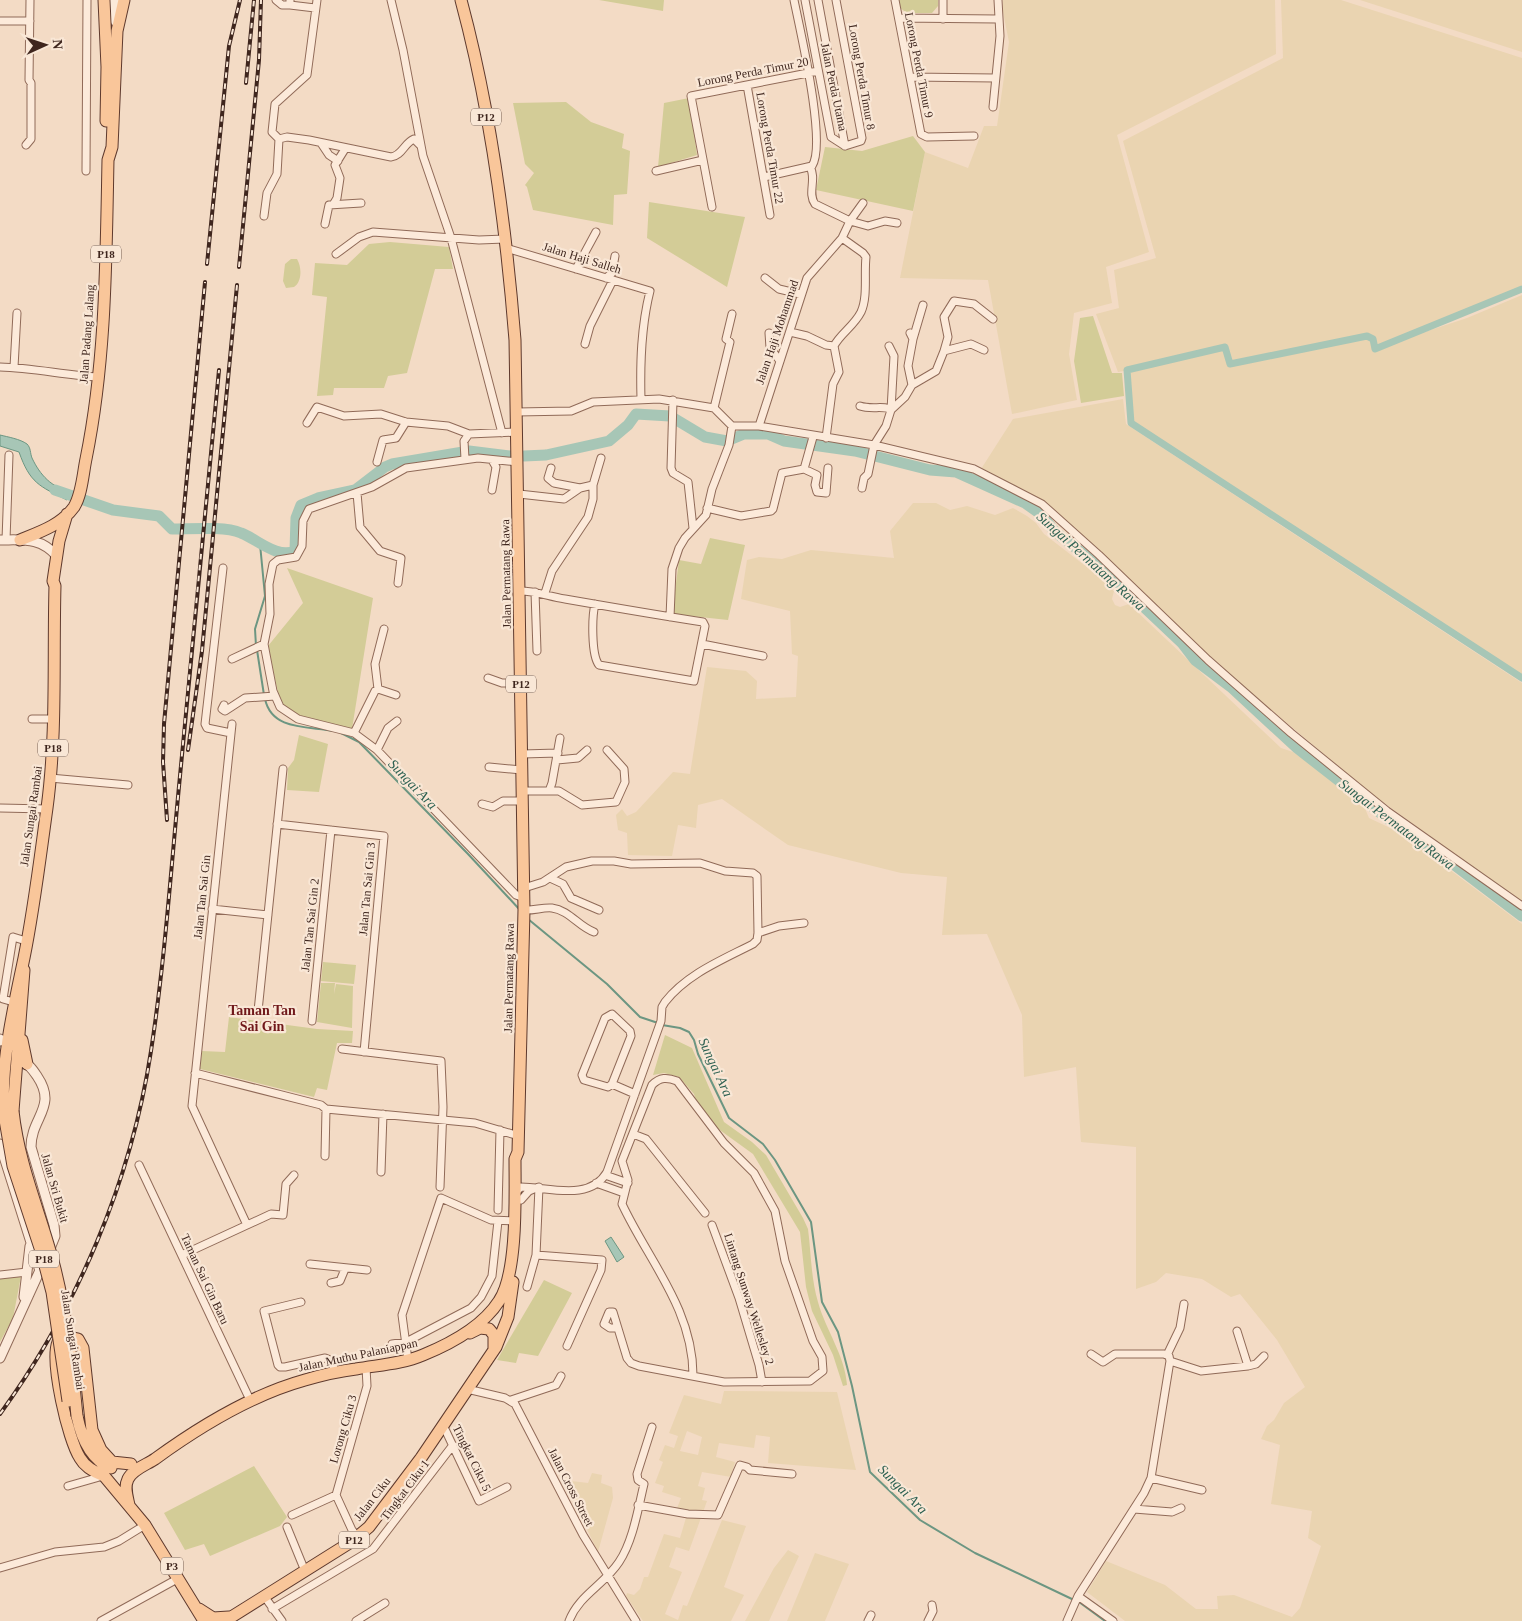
<svg xmlns="http://www.w3.org/2000/svg" width="1522" height="1621" viewBox="0 0 1522 1621" font-family="'Times New Roman',serif">
	<style>
		.farmland { fill: #ead4b1; fill-rule: evenodd }
		.green { fill: #d3cc97 }
		.water { fill: #a7c6b6; stroke: #6c9682 }
		.lines { fill: none; stroke-linecap: round; stroke-linejoin: round }
		.stream { stroke: #6c9682; stroke-width: 2 }
		.canal { stroke: #a7c6b6; stroke-width: 7 }
		.river { stroke: #a7c6b6; stroke-width: 11 }
		.minor-casing { stroke: #906a58; stroke-width: 9 }
		.tertiary-casing { stroke: #906a58; stroke-width: 11 }
		.primary-casing { stroke: #5e392d; stroke-width: 13 }
		.minor { stroke: #fceada; stroke-width: 7 }
		.tertiary { stroke: #fceada; stroke-width: 9 }
		.primary { stroke: #f9c69a; stroke-width: 11 }
		.rail-casing { stroke: #3f261e; stroke-width: 4 }
		.rail { stroke: #f9e7d6; stroke-width: 2; stroke-dasharray: 5.5; stroke-linecap: butt }
		.primary-bridge-casing { stroke: #5e392d; stroke-width: 13; stroke-linecap: butt }
		.primary-bridge { stroke: #f9c69a; stroke-width: 11 }
		.labels { text-anchor: middle; stroke-width: 4.5; stroke-linejoin: round; paint-order: stroke }
		.shield { fill: #f9e7d6; stroke: #776055; stroke-width: 1 }
		.shield-label { font-size: 11px; font-weight: bold; fill: #3f261e }
		.street-label { font-size: 12px; fill: #3f261e; stroke: #f9e7d6 }
		.water-label { font-size: 14px; font-style: italic; fill: #2c6051; stroke: #f9e7d6 }
		.neighbourhood-label { font-size: 14px; font-weight: bold; fill: #70181a; stroke: #f9e7d6 }
	</style>
	<rect width="100%" height="100%" fill="#f3dbc5"/>
	<path class="farmland" d="M1003 0H1275L1276 54 1117 135 1149 252 1106 267 1112 303 1074 313 1069 354 1077 400 1012 414 988 280 900 278 925 152 968 168 984 126H997L1009 42 1003 12Z
		M1281 0H1341L1522 58V288L1385 345 1467 318 1522 295V678L1131 423 1124 371 1118 372 1096 314 1119 308 1114 270 1156 258 1123 141 1283 58Z
		M1360 0H1522V52Z
		M1123 399 1126 424 1522 683V902L1373 795 1209 658 1096 548 1042 500 981 469 1013 419Z
		M913 503H936L950 510 967 506 995 515 1013 508 1027 516 1036 523 1044 534 1092 571 1114 591 1112 599 1115 605 1120 607 1129 604 1281 748 1293 752 1307 761 1364 806 1369 818 1401 833 1522 924V1621H1125L1087 1592 1106 1561 1165 1585 1196 1609H1218L1217 1596 1234 1595 1292 1617 1300 1608 1321 1546 1308 1538 1312 1511 1271 1504 1280 1445 1261 1439 1267 1426 1274 1420 1284 1403 1305 1387 1277 1340 1240 1294 1231 1297 1202 1279 1166 1273 1156 1282 1136 1289V1147L1081 1142 1076 1067 1024 1077 1022 1015 987 934 942 935 947 877 901 873 788 845 722 799 698 805 696 828 678 825 672 856 628 855 627 833 618 830 616 815 622 809 627 816 636 812 673 772 690 774 707 667 746 671 757 681 756 699 796 697 798 656 792 654 790 611 741 599 747 560 759 557 782 559 811 550 894 558 890 531Z
		M724 1391 837 1392 856 1470 768 1463 770 1437 756 1435 754 1448 719 1443 716 1457 735 1462 731 1477 702 1472 698 1486 705 1488 702 1500 707 1501 689 1551 676 1547 669 1567 682 1572 665 1614 678 1620 683 1605 687 1606 722 1520 746 1526 724 1587 744 1595 731 1621H643L626 1596 627 1593 634 1595 640 1589 644 1577H648L664 1534 680 1538 688 1511 677 1508 681 1498 662 1492 664 1486 655 1483 663 1462 659 1460 665 1445 674 1448 678 1436 669 1433 684 1395 721 1404ZM687 1431 702 1437 698 1455 680 1451Z
		M592 1473 602 1475 601 1483 612 1487 613 1498 598 1552 563 1480 588 1483Z
		M788 1550 799 1556 769 1621H745L774 1568Z
		M815 1553 849 1564 825 1621H787Z"/>
	<path class="green" d="M599 0H664L663 11Z
		M899 0H938V6L932 13H907L900 8Z
		M689 98 697 155 658 167 664 103Z
		M566 102 591 122 624 134 622 148 630 151 627 194 614 195 613 225 533 210 527 187 525 185 534 173 525 164 513 103Z
		M913 136 925 152 913 211 816 190 825 147 862 151Z
		M649 202 745 217 727 287 647 238Z
		M390 242 449 247 453 269H435L407 373 388 376 384 388H334L333 395 317 396 327 297 312 295 315 263 347 265 369 244Z
		M291 259H297C302 267 302 282 294 287L286 288 283 281 285 264Z
		M1093 316 1112 373H1122L1124 396 1081 403 1074 361 1080 318Z
		M710 538 745 545 728 620 672 614 679 560 701 564Z
		M287 568 373 598 351 735 324 722 298 716 280 702 268 646 303 603Z
		M299 735 328 744 319 792 287 790 288 768 294 760Z
		M323 962 356 965 354 984 321 981Z
		M321 983H335L334 994 336 984 353 986 352 1028 317 1022Z
		M229 1017 317 1029 353 1031 352 1043H337L327 1090 317 1088 314 1097 200 1069 202 1051 225 1052Z
		M665 1035 692 1048 724 1122 752 1142 766 1155 803 1218 808 1229C811 1252 811 1279 818 1302 826 1331 845 1355 847 1385L843 1386 833 1355 812 1311 806 1287 800 1232 753 1154 717 1128 698 1107 694 1094 679 1077 664 1073 653 1075Z
		M21 1276 13 1318 0 1342V1278Z
		M544 1280 572 1293 538 1356 519 1353 516 1363 497 1360Z
		M254 1466 287 1517 280 1526 210 1556 204 1544 185 1550 164 1513Z"/>
	<path class="water" d="M0 435C8 437 20 439 27 444 31 448 30 453 32 458 40 475 52 488 70 491L67 500C39 486 30 483 19 452L0 446Z
		M611 1237 624 1257 617 1262 605 1241Z"/>
	<g class="lines">
		<path class="stream" d="M256 646 255 629 265 596 260 544
			M257 650 264 695
			M265 699C272 731 308 726 334 731
			M341 733 359 742 468 854 520 910
			M528 919 607 984 640 1017 658 1023
			M662 1025 680 1028 689 1032 694 1040 698 1054 729 1118 763 1144 775 1160 811 1222 822 1302 838 1332 852 1386 870 1472 920 1520 975 1553 1074 1600
			M1079 1602 1105 1621"/>
		<path class="canal" d="M1522 289 1375 349 1373 339 1367 336 1230 364 1225 347 1127 370 1131 423 1522 678"/>
		<path class="river" d="M524 456 546 455 609 441 628 425 636 414 670 416 705 437 727 441 744 434H768L784 441 855 451 930 470 956 472 1025 503 1042 515 1054 531 1109 574 1182 643 1195 660 1231 687 1297 748 1397 826 1448 860 1522 916
			M55 490 113 510 159 516 172 529C191 529 224 526 241 533 257 539 277 559 295 551L296 518 301 505 318 498 355 490 385 467 392 464 469 451 510 456"/>
		<g class="minor-casing">
			<path id="minor" d="M276 0 282 5H290
				M290 0V5L315 8
				M391 0 403 50 423 156 451 238 502 433
				M805 0 831 137 845 146
				M818 0 845 146
				M836 0 862 138 861 141 845 146
				M895 0 921 134 927 137 974 136
				M899 18 997 19
				M943 19V0
				M0 21H30
				M910 77 995 78
				M747 85 770 215
				M993 107 1000 36 998 0
				M279 139 272 132 275 104 307 75 317 0
				M279 139 287 137 309 140 391 157C402 156 404 143 414 139L420 145
				M321 143 329 155 338 161
				M26 145 31 139V83L29 80 30 0
				M810 167C817 179 807 193 815 204L850 221 868 226 885 221 897 223
				M86 171 87 0
				M656 171 703 160
				M764 177 812 166C827 144 800 30 794 0
				M334 203 337 198 340 178 335 165 345 149
				M712 207 691 96 818 71
				M264 216 267 193 277 174 279 139
				M325 224 329 205 361 203
				M506 248 650 291C641 327 640 362 641 399
				M336 254 359 237 373 232 479 240 505 239
				M576 269 596 232
				M606 278 612 273 615 256
				M765 278 779 289 800 294
				M790 332 807 336 826 345 834 346
				M769 333 770 348 780 361
				M910 333 913 339 908 366 912 385
				M913 339 923 305
				M585 344 590 326 613 280
				M944 351 948 337 944 317 954 301 974 304 993 319
				M0 367C33 368 65 375 98 377
				M14 367 17 313
				M673 400 671 468 673 473 688 482 693 528
				M860 406C871 410 885 405 891 410L894 356 889 346
				M714 408 730 342 726 339 732 314
				M517 412 571 411 593 402 659 399 714 408 732 426H759L874 445 974 469 1042 504 1099 555 1208 660 1291 733 1387 811 1522 906
				M307 423 317 407 344 416 381 414 406 422 448 426 469 434
				M759 426 807 278 842 238 850 221 863 203
				M826 438 833 384 839 372 834 346C840 334 854 326 861 312 868 297 864 274 866 257L863 253 842 238
				M465 459 464 441 469 434 517 432
				M377 462 383 440 396 438 406 422
				M518 462 478 458 406 468 372 487 309 509 303 521 302 546 296 557 278 560 273 564 269 584 270 614 264 644 273 691 280 707 298 719 354 733 377 750 516 895 524 898
				M551 468 548 478 554 483 580 488
				M804 469 817 475 815 485 817 492 826 493 828 468
				M862 488 864 478 868 474 874 445 886 426 891 410 905 397 912 385 936 371 944 351 971 344 984 350
				M492 490 496 467 492 460
				M357 493 360 527 380 551 401 558 398 583
				M519 494 564 499 580 488 593 485
				M707 508 741 516 771 511 773 509 782 473 804 469 813 437
				M6 540 9 455
				M223 568 205 724 207 728 231 733
				M520 591C537 591 549 597 565 599 611 607 657 615 703 622L705 626 694 681 599 665C591 655 592 616 595 604
				M535 592 537 651
				M545 593 552 571 588 517 593 499V485L601 458
				M670 617 672 569 679 548 685 538 706 515 712 489 729 445 732 426
				M702 644 763 656
				M232 659 264 644
				M488 678 502 683H521
				M378 689 375 664 384 629
				M224 705 222 709 225 711 245 698 275 696
				M32 719H54
				M232 724 192 1106 247 1225
				M354 733 375 691 378 689 396 695
				M377 750 388 728 397 721
				M522 754 558 753
				M557 760 578 758 587 750
				M489 767 522 770
				M50 778 128 785
				M522 791H559L582 805 616 802 625 782 624 769 607 750
				M549 791 552 783 560 738
				M482 804 493 807 503 801H522
				M0 808 47 809
				M277 824 384 836 364 1052
				M550 878 563 884 571 898 599 910
				M212 909 268 915
				M524 910C533 911 543 907 552 908 569 910 579 927 594 932
				M758 933 779 926 804 923
				M10 1001 3 999 13 937 26 941
				M258 1011 283 769
				M612 1014 630 1031 631 1036 612 1084 608 1087 584 1080 582 1075 605 1018Z
				M312 1021 331 830
				M342 1049 441 1061 443 1107 440 1187
				M195 1073 321 1105 326 1109 475 1123 519 1136
				M612 1084 635 1094
				M633 1134 646 1139 705 1213
				M325 1156 326 1109
				M139 1165 251 1402
				M381 1172 383 1114
				M605 1175 628 1183
				M596 1183 624 1193
				M515 1193 521 1187C548 1187 590 1202 607 1172L661 1021 662 1007 665 1002C687 974 722 960 753 944L757 940 758 933 757 876 753 873 725 871 700 863 631 864 614 861H592L566 867 543 882 524 888
				M521 1200 529 1191 536 1188
				M498 1210 500 1130
				M712 1225 739 1298 759 1365 762 1382
				M182 1255 271 1214 283 1215 286 1184 294 1175
				M536 1255 602 1260 601 1270 567 1346
				M310 1264 367 1270
				M0 1275 27 1272
				M331 1283 340 1281 345 1269
				M527 1287 536 1255 539 1187
				M301 1302 264 1311 278 1365 280 1367H285L325 1358 330 1360 336 1372
				M617 1328H610L604 1324 609 1312H613L627 1358 631 1363 639 1366 724 1382 810 1381 823 1371 822 1357 813 1341 785 1261 775 1211 754 1173 724 1143 677 1081C667 1077 660 1077 652 1085L622 1161 628 1180 622 1204C648 1260 693 1309 693 1375
				M1237 1331 1248 1366
				M392 1344 406 1342 471 1308 481 1297 492 1276 498 1221
				M1091 1354 1103 1362 1115 1354H1164L1169 1356 1170 1361 1201 1371 1248 1366 1256 1364 1264 1356
				M1167 1355 1180 1328 1184 1304
				M408 1360 402 1315 441 1198 491 1220 513 1221
				M467 1389 505 1398 515 1404 583 1535 636 1621
				M511 1400 556 1385 561 1376
				M443 1425 479 1501 507 1487
				M1151 1478 1202 1490
				M68 1486 103 1476
				M336 1495 367 1386 366 1367
				M336 1495 352 1530 358 1537
				M638 1505 688 1514 718 1515 740 1465 747 1467 750 1470 792 1474
				M1134 1509 1172 1512 1181 1508
				M292 1515 336 1495
				M287 1527 305 1571
				M0 1568 55 1552 104 1547 119 1541 145 1525
				M264 1596 282 1621
				M1078 1596 1113 1621
				M272 1609 373 1549 453 1445
				M101 1621 179 1578
				M356 1621 385 1603
				M569 1621C579 1595 604 1585 619 1562 633 1541 638 1509 644 1484L638 1480 637 1474 652 1427
				M868 1621 871 1615
				M928 1621 933 1611 932 1605
				M1067 1621 1078 1596 1144 1493 1151 1478 1170 1361"/>
		</g>
		<g class="tertiary-casing">
			<path id="tertiary" d="M115 0 116 22
				M0 540C24 540 40 537 57 556
				M0 1041V1039
				M0 1144 40 1271
				M24 1297 30 1246
				M0 1358 51 1246 55 1236 54 1225 31 1147C31 1117 58 1107 37 1076 33 1070 30 1065 23 1062"/>
		</g>
		<g class="primary-casing">
			<path id="primary" d="M104 0 107 67 106 121
				M20 540C40 532 61 525 74 507 82 494 83 473 86 459 106 361 106 260 108 160L112 147 117 31 124 0
				M22 1040 27 1064
				M13 1111 24 970
				M4 1114C0 1064 14 1006 24 958 34 909 40 858 47 808 57 734 53 660 55 586L53 581 59 541 67 514
				M470 1333 480 1328 489 1329 494 1335V1348
				M77 1416C81 1436 90 1459 111 1468
				M100 1471 145 1525 204 1621
				M104 1476C94 1472 85 1467 80 1458 68 1440 50 1361 58 1342L65 1336 78 1339 83 1348 92 1430 101 1450 112 1462 131 1464
				M129 1505C127 1496 124 1487 128 1479 133 1469 146 1465 155 1459 199 1427 251 1395 305 1380 322 1375 339 1371 356 1369 378 1365 402 1364 423 1355 450 1344 483 1326 499 1301 518 1273 515 1194 515 1159L518 1152 524 910 515 340C506 226 491 111 461 0
				M199 1609 213 1618 229 1617
				M225 1621 351 1542 369 1527 421 1458 496 1347 508 1317 513 1282"/>
		</g>
		<use href="#minor" class="minor"/>
		<use href="#tertiary" class="tertiary"/>
		<use href="#primary" class="primary"/>
		<g class="rail-casing">
			<path id="rail" d="M246 83 254 0
				M207 264 229 46 240 0
				M239 267 259 60 261 0
				M188 750 202 651 237 285
				M167 820 163 762 164 724 205 282
				M0 1414C77 1308 131 1182 151 1051 165 960 171 868 180 776 192 641 206 506 219 370"/>
		</g>
		<use href="#rail" class="rail"/>
		<g class="primary-bridge-casing">
			<path id="primary-bridge" d="M13 1111C19 1166 40 1212 54 1265 67 1315 72 1365 77 1416
				M4 1114 13 1166 41 1251 52 1292 68 1401"/>
		</g>
		<use href="#primary-bridge" class="primary-bridge"/>
	</g>
	<g class="labels">
		<g class="shield">
			<rect x="471" y="108.5" width="30" height="17" rx="4"/>
			<rect x="91" y="245.5" width="30" height="17" rx="4"/>
			<rect x="506" y="675.5" width="30" height="17" rx="4"/>
			<rect x="38" y="739.5" width="30" height="17" rx="4"/>
			<rect x="29" y="1250.5" width="30" height="17" rx="4"/>
			<rect x="339" y="1531.5" width="30" height="17" rx="4"/>
			<rect x="161" y="1557.5" width="22" height="17" rx="4"/>
		</g>
		<g class="shield-label">
			<text x="486" y="121">P12</text>
			<text x="106" y="258">P18</text>
			<text x="521" y="688">P12</text>
			<text x="53" y="752">P18</text>
			<text x="44" y="1263">P18</text>
			<text x="354" y="1544">P12</text>
			<text x="172" y="1570">P3</text>
		</g>
		<g class="street-label">
			<text transform="translate(919 65) rotate(79)" y="4">Lorong Perda Timur 9</text>
			<text transform="translate(753 72) rotate(-11)" y="4">Lorong Perda Timur 20</text>
			<text transform="translate(862 77) rotate(80)" y="4">Lorong Perda Timur 8</text>
			<text transform="translate(834 87) rotate(78)" y="4">Jalan Perda Utama</text>
			<text transform="translate(770 148) rotate(80)" y="4">Lorong Perda Timur 22</text>
			<text transform="translate(582 258) rotate(17)" y="4">Jalan Haji Salleh</text>
			<text transform="translate(777 332) rotate(-71)" y="4">Jalan Haji Mohammad</text>
			<text transform="translate(87 334) rotate(-86)" y="4">Jalan Padang Lalang</text>
			<text transform="translate(506 574) rotate(-91)" y="4">Jalan Permatang Rawa</text>
			<text transform="translate(31 816) rotate(-82)" y="4">Jalan Sungai Rambai</text>
			<text transform="translate(367 889) rotate(-85)" y="4">Jalan Tan Sai Gin 3</text>
			<text transform="translate(202 897) rotate(-84)" y="4">Jalan Tan Sai Gin</text>
			<text transform="translate(310 925) rotate(-84)" y="4">Jalan Tan Sai Gin 2</text>
			<text transform="translate(509 978) rotate(-89)" y="4">Jalan Permatang Rawa</text>
			<text transform="translate(55 1188) rotate(74)" y="4">Jalan Sri Bukit</text>
			<text transform="translate(205 1279) rotate(65)" y="4">Taman Sai Gin Baru</text>
			<text transform="translate(749 1299) rotate(72)" y="4">Lintang Sunway Wellesley 2</text>
			<text transform="translate(73 1340) rotate(81)" y="4">Jalan Sungai Rambai</text>
			<text transform="translate(358 1355) rotate(-12)" y="4">Jalan Muthu Palaniappan</text>
			<text transform="translate(343 1429) rotate(-74)" y="4">Lorong Ciku 3</text>
			<text transform="translate(472 1458) rotate(64)" y="4">Tingkat Ciku 5</text>
			<text transform="translate(571 1487) rotate(63)" y="4">Jalan Cross Street</text>
			<text transform="translate(405 1490) rotate(-53)" y="4">Tingkat Ciku 1</text>
			<text transform="translate(372 1499) rotate(-52)" y="4">Jalan Ciku</text>
		</g>
		<g class="water-label">
			<text transform="translate(1091 561) rotate(42)" y="5">Sungai Permatang Rawa</text>
			<text transform="translate(413 784) rotate(46)" y="5">Sungai Ara</text>
			<text transform="translate(1397 824) rotate(37)" y="5">Sungai Permatang Rawa</text>
			<text transform="translate(716 1067) rotate(65)" y="5">Sungai Ara</text>
			<text transform="translate(903 1489) rotate(45)" y="5">Sungai Ara</text>
		</g>
		<g class="neighbourhood-label">
			<text x="262" y="1015">Taman Tan<tspan x="262" dy="16">Sai Gin</tspan></text>
		</g>
	</g>
	<g transform="translate(45 45) rotate(87)" stroke="#f9e7d6" stroke-width="4" paint-order="stroke">
	<path d="M0-4L9 19L0 12L-9 19Z" fill="#3f261e"/>
	<text y="-8" font-size="14" font-weight="bold" text-anchor="middle" fill="#3f261e">N</text>
	</g>
</svg>
